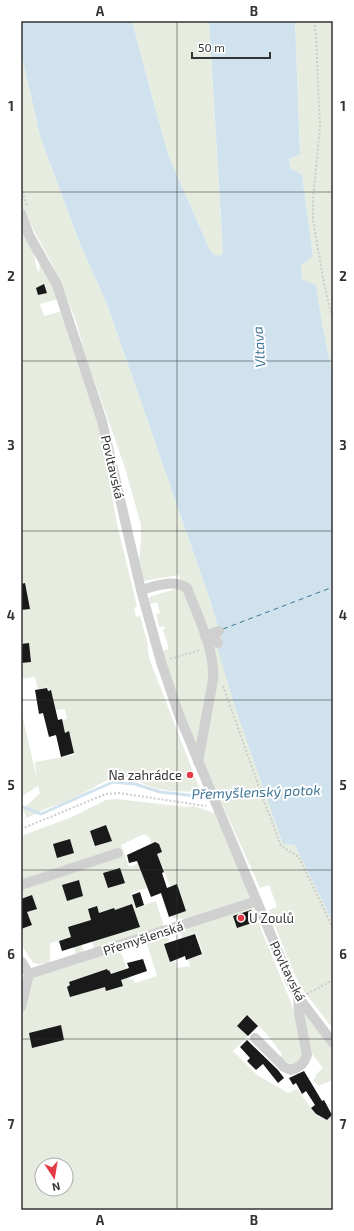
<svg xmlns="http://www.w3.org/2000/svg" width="354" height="1231" viewBox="0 0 354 1231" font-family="'Exo 2',sans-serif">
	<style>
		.green { fill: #e6ecdf; fill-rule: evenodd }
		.water { fill: #cfe2ee }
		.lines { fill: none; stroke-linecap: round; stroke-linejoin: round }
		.stream { stroke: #cfe2ee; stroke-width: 3 }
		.ferry { stroke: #3f7597; stroke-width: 1; stroke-dasharray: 5 4; stroke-linecap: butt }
		.building { fill: #1a1a1a }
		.path { stroke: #cdcdcd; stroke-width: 2; stroke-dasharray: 2 2; stroke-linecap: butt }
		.minor { stroke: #d0d0d0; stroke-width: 10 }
		.grid { fill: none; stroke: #333; stroke-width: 1; stroke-opacity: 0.55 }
		.poi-dot { fill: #e63946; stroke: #fff; stroke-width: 1.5 }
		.labels { text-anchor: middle; stroke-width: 4; stroke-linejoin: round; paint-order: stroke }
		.street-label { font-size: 13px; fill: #333; stroke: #fff }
		.poi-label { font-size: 13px; fill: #333; stroke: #fff; text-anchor: end }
		.water-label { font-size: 14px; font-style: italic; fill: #3f7597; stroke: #fff }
		.neatline { fill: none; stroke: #333; stroke-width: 1.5 }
		.grid-label { font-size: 13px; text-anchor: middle; font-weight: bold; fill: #333 }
	</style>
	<rect width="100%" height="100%" fill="#fff"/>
	<path class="green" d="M132 21H209L223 252 221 255C214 256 212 254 209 248L169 157 154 104Z
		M295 21H333V377L322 323 316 285 302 279 301 265 313 256 302 174 291 169 289 158 300 154Z
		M21 52 40 136 80 244 107 304 211 603 266 794 283 844 295 845 333 923V1029L300 986 288 959 269 910 277 907 269 885 260 888 182 715 161 651 169 649 163 630 165 629 164 626 159 627 156 614 160 613 157 602 150 604 149 597 175 589 180 580 179 575 143 581 139 565 141 540V525L125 468 86 357 75 318 52 264 33 229 21 203Z
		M21 226 34 253 36 266 39 273 40 262 49 278 58 299 40 304 44 316 62 311 101 431 117 524 137 606 134 608 136 617 140 616 147 641 149 658 201 792 170 791C166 789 162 790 158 789 142 785 127 772 111 778L69 801 45 809 21 821 26 818 24 811 21 812V811L40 793 38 786 21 797V710L37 779 35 762 74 755 69 733 65 734 62 720 67 719 65 709 56 710 51 690H48L47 687 38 690 35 677 21 679Z
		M116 799 187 807 194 806 214 813 230 846 251 897 248 899 188 919 173 918 172 916 186 911 177 884 170 886 163 867 156 855 149 837 144 834 121 845 129 867 153 858 139 866 147 888 131 893 135 908 156 901 164 927 94 949 92 941 77 930 84 952 76 955 71 937 50 943V963L38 964 33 963 21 944V836L72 817 106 800Z
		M252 907 294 1010 303 1054 301 1059 293 1065 280 1059 282 1054 265 1032 247 1015 237 1026 248 1036 233 1051 257 1075 288 1093 297 1089 317 1116 327 1120 333 1115V1210H21V1029L24 1000 32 977 120 949 130 980 133 979 135 983 157 976 146 941 167 934 169 941 164 943 170 962 175 961 177 968 190 966 188 959 203 953 196 933 182 938 179 930ZM42 1165H66V1189H42Z
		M304 1011 333 1051V1080L318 1086 313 1080 316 1077 315 1075 323 1068 309 1050 302 1013Z"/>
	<path class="water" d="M21 21H132L154 104 169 157 209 248C212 254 214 256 221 255L223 252 209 21H295L300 154 289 159 291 169 302 174 313 256 301 265 302 279 316 285 322 323 333 377V923L295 845 283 844 236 710 216 643 222 641 211 603 107 304 80 244 40 136 21 52Z"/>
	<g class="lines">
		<path class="stream" d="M21 806 41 814 113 782 135 784 160 792 206 797 269 794"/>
		<path class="ferry" d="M223 629 333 587"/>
	</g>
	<path class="building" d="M44 284 47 293 38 295 36 288Z
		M25 583 30 609 21 610V584Z
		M29 643 31 662 21 663V644Z
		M47 688 48 691 51 690 58 720 62 719 65 733 69 731 74 753 61 757 56 735 49 737 43 713 39 714 35 690Z
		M106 825 112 841 95 846 90 831Z
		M70 839 74 853 57 858 53 844Z
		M155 842 159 844 162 852 157 854 164 872 162 873 167 888 177 884 186 911 169 917 161 893 151 897 137 861 129 863 127 855Z
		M120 868 125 883 108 888 103 873Z
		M79 880 83 896 67 901 62 885Z
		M140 892 144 905 136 908 132 895Z
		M32 895 37 909 27 912 32 925 21 929V899Z
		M132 904 140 927 62 951 59 941 71 937 68 927 91 920 88 909 97 906 99 913 114 908 115 910Z
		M251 910 255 922 237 928 233 916Z
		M195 934 202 954 186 960 185 956 170 962 164 944Z
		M143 959 147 971 121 980 123 986 106 991 105 987 70 997 67 987 70 985 69 982 107 969 108 971 109 970 111 974 129 968 127 963Z
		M247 1015 258 1026 248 1036 237 1026Z
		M61 1025 64 1040 32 1048 29 1033Z
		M247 1040 278 1070 284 1078 278 1083 263 1064 256 1070 247 1061 250 1058 240 1047Z
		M304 1071 322 1101 324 1100 332 1115 327 1120 316 1114 311 1108 315 1105 306 1091 302 1094 296 1083 293 1085 289 1078Z"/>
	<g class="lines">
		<path class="path" d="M314 21 316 36 320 127 313 199V220L323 278 330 310 333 318
			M21 188 27 205
			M170 659 200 650
			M223 686 263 798 281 846 299 857 333 928
			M21 829 106 794 119 793 206 806
			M307 994 333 980"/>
		<path class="minor" d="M21 213 29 235 57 285 102 421 141 590 161 662 179 715 291 983 299 998 333 1043
			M141 590C156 586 173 579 187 588 198 617 215 649 213 680L198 762
			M212 634 218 643
			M205 636 219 631
			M21 885 118 853
			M21 961 29 974 21 1007
			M29 974 257 901
			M255 1038 284 1067 291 1070C300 1067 304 1064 307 1055L299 1013 298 997"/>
	</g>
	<path class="grid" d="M177 21V1210M21 192H333M21 361H333M21 531H333M21 700H333M21 870H333M21 1039H333"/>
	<g class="poi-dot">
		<circle cx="190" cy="775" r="4"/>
		<circle cx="241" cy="918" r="4"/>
	</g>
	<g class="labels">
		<g class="street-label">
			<text transform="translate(113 467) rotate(77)" y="5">Povltavská</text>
			<text transform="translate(143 938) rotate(-18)" y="5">Přemyšlenská</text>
			<text transform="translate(288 971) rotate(64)" y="5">Povltavská</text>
		</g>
		<g class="poi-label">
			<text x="182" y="780">Na zahrádce</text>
			<text x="249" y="923" text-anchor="start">U Zoulů</text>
		</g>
		<g class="water-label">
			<text transform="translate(259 347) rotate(-94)" y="5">Vltava</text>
			<text transform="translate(256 792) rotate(-2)" y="5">Přemyšlenský potok</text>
		</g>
	</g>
	<rect width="354" height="1231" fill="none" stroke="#ffffff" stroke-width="44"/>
	<g transform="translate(54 1177) rotate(168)"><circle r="19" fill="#ffffff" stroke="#adadad"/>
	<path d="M0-3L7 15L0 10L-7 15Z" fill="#e63946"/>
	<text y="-6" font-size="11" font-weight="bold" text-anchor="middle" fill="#333333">N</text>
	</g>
	<path d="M192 52v6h78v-6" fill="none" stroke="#333333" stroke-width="2"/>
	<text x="198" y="52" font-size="12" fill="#333333" stroke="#ffffff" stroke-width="3" paint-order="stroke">50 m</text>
	<rect x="22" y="22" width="310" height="1187" class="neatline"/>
	<g class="grid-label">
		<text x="100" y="16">A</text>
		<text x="254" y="16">B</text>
		<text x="11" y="111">1</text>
		<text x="343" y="111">1</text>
		<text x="11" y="281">2</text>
		<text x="343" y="281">2</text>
		<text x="11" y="450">3</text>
		<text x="343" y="450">3</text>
		<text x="11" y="620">4</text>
		<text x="343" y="620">4</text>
		<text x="11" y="790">5</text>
		<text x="343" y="790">5</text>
		<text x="11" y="959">6</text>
		<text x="343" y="959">6</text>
		<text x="11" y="1129">7</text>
		<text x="343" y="1129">7</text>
		<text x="100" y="1225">A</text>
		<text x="254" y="1225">B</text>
	</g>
</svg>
